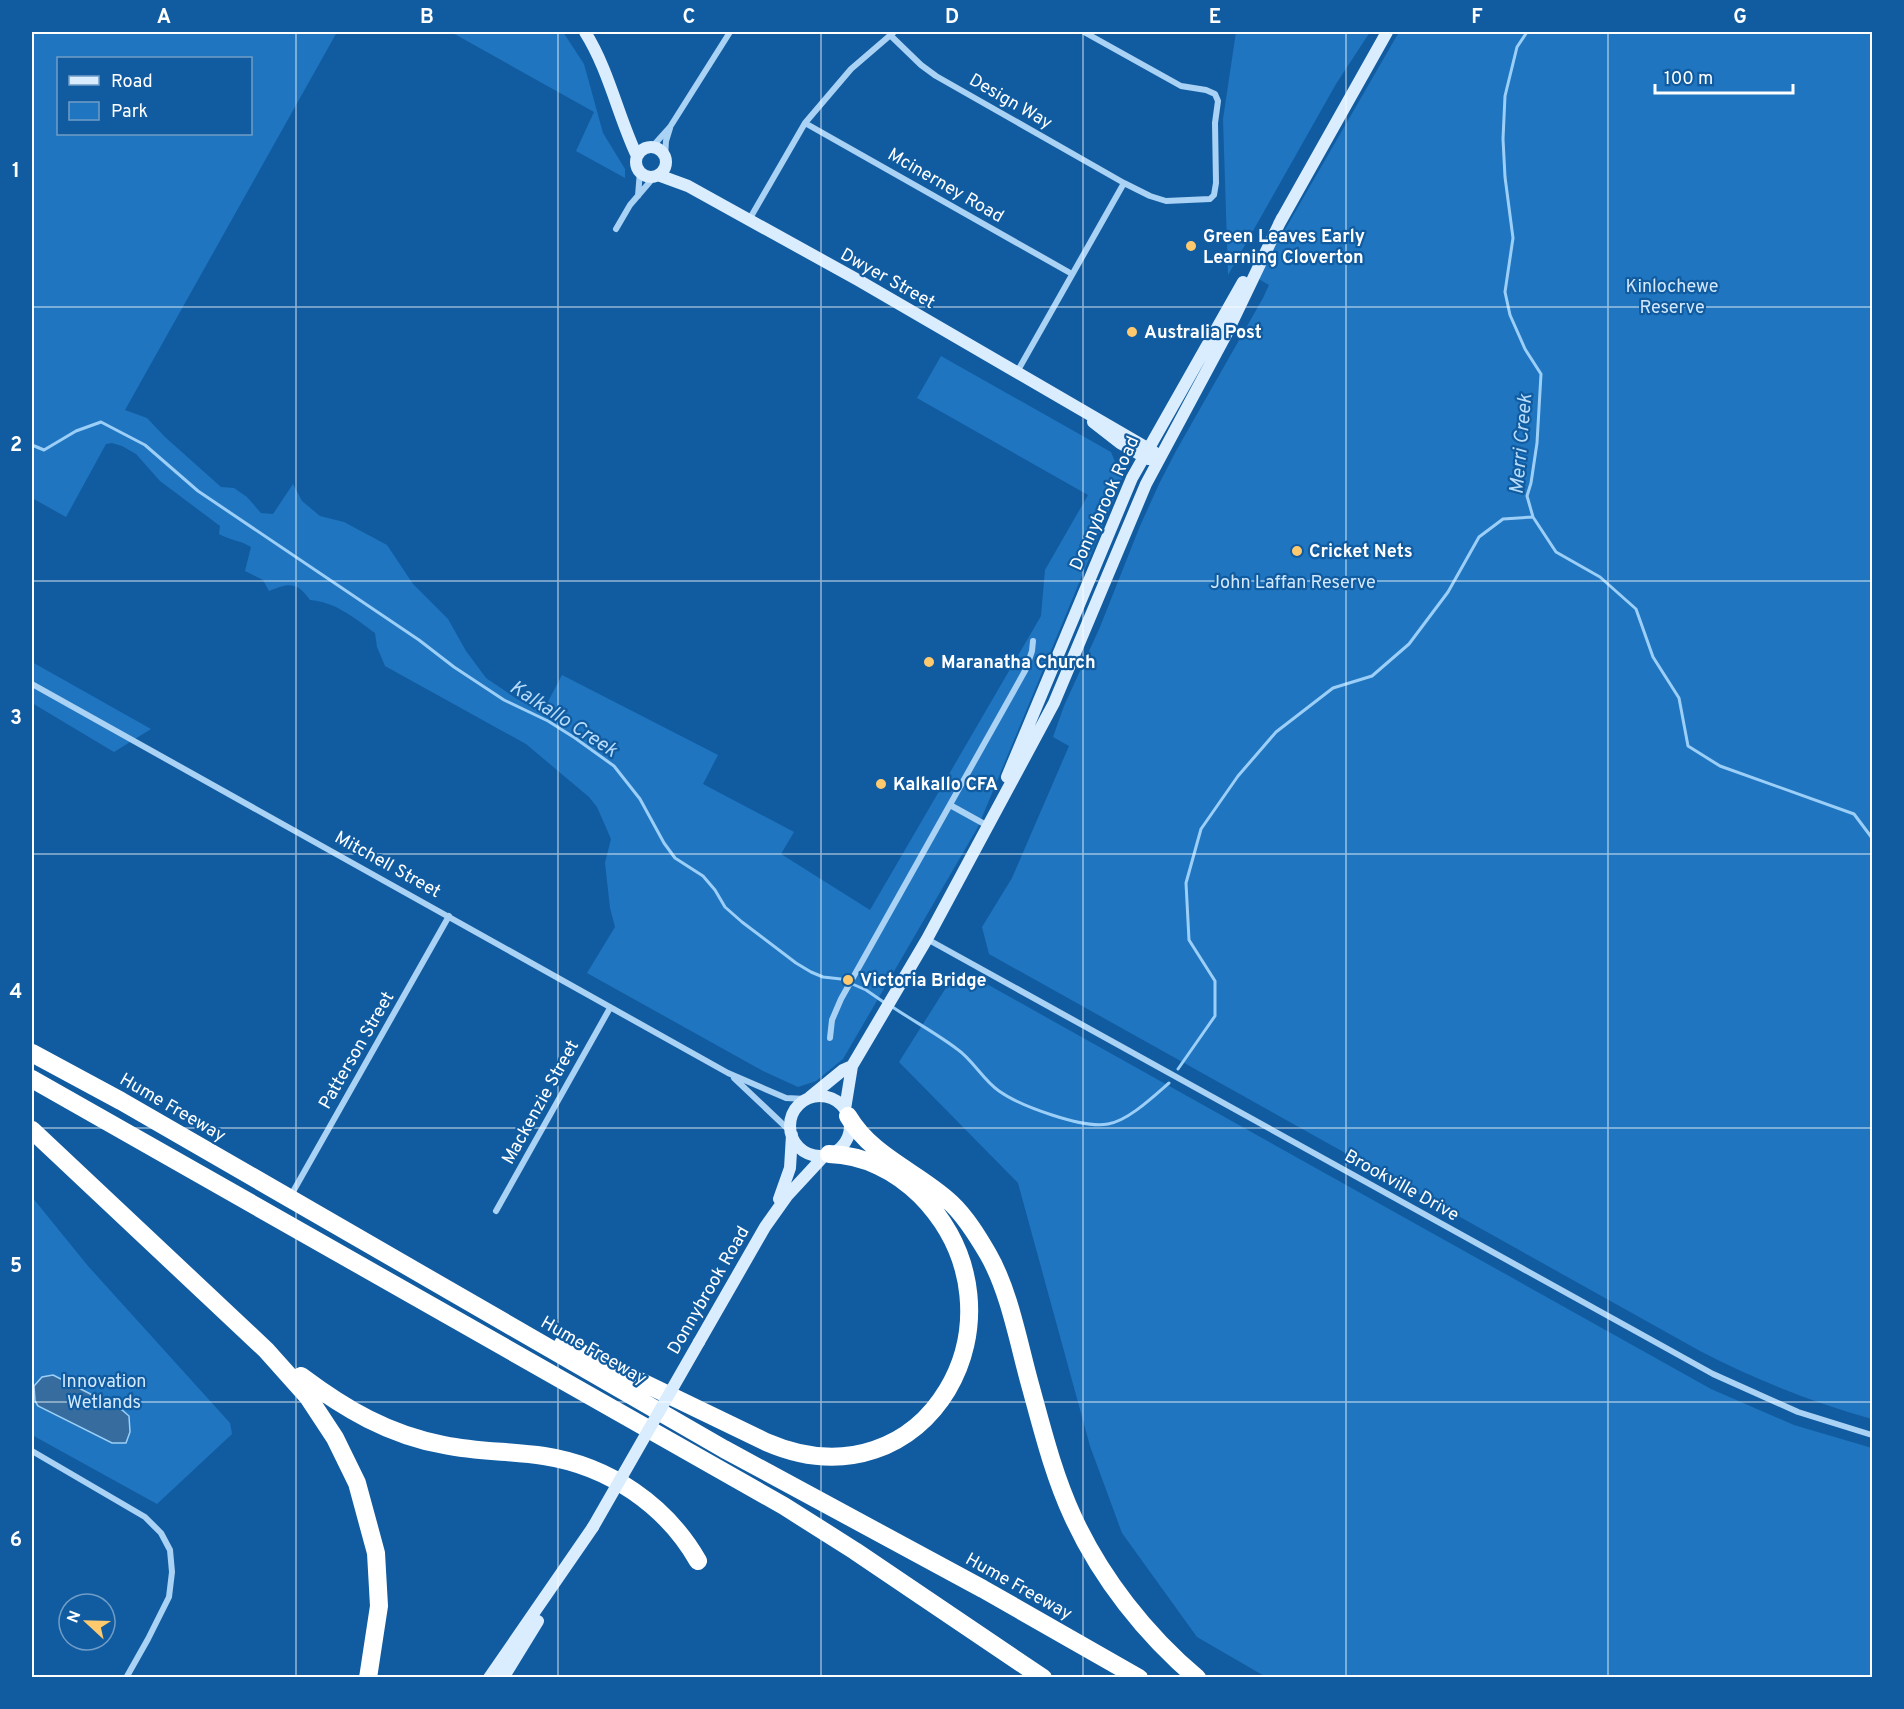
<svg xmlns="http://www.w3.org/2000/svg" width="1904" height="1709" viewBox="0 0 1904 1709" font-family="Overpass,sans-serif">
	<style>
		.green { fill: #1f75bf; fill-rule: evenodd }
		.water { fill: #376c9e; stroke: #9ccff8; stroke-width: 1.5 }
		.lines { fill: none; stroke-linecap: round; stroke-linejoin: round }
		.stream { stroke: #9ccff8; stroke-width: 3 }
		.street { stroke: #aad2f5; stroke-width: 6 }
		.secondary { stroke: #daedfe; stroke-width: 12 }
		.highway { stroke: #fff; stroke-width: 18 }
		.secondary-bridge { stroke: #daedfe; stroke-width: 12 }
		.grid { fill: none; stroke: #fff; stroke-width: 1.5; stroke-opacity: 0.55 }
		.poi-dot { fill: #ffc96e; stroke: #115ca1; stroke-width: 2 }
		.labels { text-anchor: middle; stroke-width: 4.5; stroke-linejoin: round; paint-order: stroke }
		.street-label { font-size: 18px; fill: #fff; stroke: #115ca1 }
		.poi-label { font-size: 18px; font-weight: bold; fill: #fff; stroke: #115ca1; text-anchor: start }
		.park-label { font-size: 18px; fill: #d3eafe; stroke: #115ca1 }
		.water-label { font-size: 20px; font-style: italic; fill: #b7dcfb; stroke: #115ca1 }
		.neatline { fill: none; stroke: #fff; stroke-width: 2 }
		.grid-label { font-size: 20px; text-anchor: middle; font-weight: bold; fill: #fff }
	</style>
	<rect width="100%" height="100%" fill="#115ca1"/>
	<path class="green" d="M32 32H337L125 410 147 418 165 437 221 487 234 488 247 497 261 513 273 514 293 484 302 501 320 516 344 522 387 545 413 584 448 619 466 651 486 678 517 699 543 711 562 675 718 755 703 784 794 832 781 854 870 910 1041 616 1045 570 1088 495 917 398 941 356 1111 452 1122 479 978 827 843 1059 816 1081 798 1087 763 1071 587 973 615 927 610 908 605 863 611 839 597 807 589 797 526 744 385 666 377 647 375 633C354 618 336 602 310 600 297 581 288 583 269 591L263 580 245 571 251 547C240 540 229 540 219 534L220 526 160 481 136 454 122 446 112 443 106 444 66 517 32 498ZM58 58H250V134H58Z
		M451 32H563L584 64 603 133 625 169V178L576 151 594 112Z
		M1236 32H1370L1336 84 1228 275 1223 119Z
		M1399 32H1872V1419C1812 1402 1756 1380 1700 1351L989 954 982 927 1012 878 1069 746 1053 737 1064 706 1100 627 1140 526 1159 484 1176 451 1263 298 1269 285 1257 278Z
		M32 662 151 729 114 752 32 703Z
		M976 978 1711 1389 1794 1425 1872 1448V1677H1266L1197 1637 1122 1533 1090 1446 1018 1183 899 1062 947 986Z
		M32 1197 88 1266 230 1423 232 1434 157 1504 32 1435Z"/>
	<path class="water" d="M53 1375 122 1410 129 1416 130 1432 126 1443H112L38 1406 35 1401 34 1386 42 1377Z"/>
	<g class="lines">
		<path class="stream" d="M1527 32 1517 47 1505 96 1503 139 1505 177 1513 238 1505 292 1510 315 1525 349 1541 374 1537 443 1531 483 1527 496 1533 517 1556 552 1600 577 1636 609 1653 657 1679 698 1688 746 1720 766 1854 814 1872 838
			M32 445 44 450 76 431 101 422 145 445 198 491 419 640 454 667 504 700 548 721 575 738 614 766 640 799 664 843 675 858 703 876 715 890 725 907 742 922 796 963 811 972 823 977 841 979 866 990 885 1003
			M891 1006C913 1021 936 1033 957 1049 973 1060 983 1080 999 1091 1020 1106 1083 1129 1108 1124 1128 1121 1154 1096 1169 1083
			M1178 1069 1215 1016V981L1189 940 1186 883 1201 829 1238 776 1276 732 1333 688 1372 676 1409 644 1448 592 1479 537 1503 519 1533 517"/>
		<path class="street" d="M890 35 921 65 936 76 1124 183 1150 196 1166 201 1210 199 1214 195 1216 183 1215 123 1218 101 1215 94 1206 90 1181 86 1084 32
			M805 123 1072 274
			M652 147 670 127 730 32
			M665 157 666 141 670 128
			M638 196 640 171
			M749 220 805 123 851 69 894 32
			M616 229 630 205 654 177
			M1017 372 1124 183
			M32 684 728 1073 786 1098 806 1099
			M950 805 988 826
			M927 939 1713 1374 1798 1412 1872 1435
			M830 1038 832 1020 841 999 1026 669 1032 651 1033 641
			M734 1078 790 1131
			M290 1197 449 916
			M496 1211 610 1008
			M32 1451 145 1517 161 1533 170 1550 172 1572 169 1597 148 1639 126 1678"/>
		<path class="secondary" d="M585 32C609 70 618 116 637 156
			M636 162a15 15 0 1 1 30 0a15 15 0 1 1-30 0Z
			M658 175 688 186 858 280 1154 452
			M1279 224 1387 32
			M1093 422 1120 443 1148 459
			M1007 777 1132 478 1243 282
			M790 1126a30 30 0 1 1 60 0a30 30 0 1 1-60 0Z
			M810 1097 843 1070 852 1066
			M845 1109 852 1066 927 939 1054 703 1146 484 1227 333 1282 218
			M779 1199 790 1168 792 1135
			M699 1342 765 1227 787 1196 825 1155
			M489 1678 593 1527
			M503 1678 538 1621"/>
		<path class="highway" d="M32 1053 121 1101 724 1449 983 1589 1139 1678
			M32 1079 784 1506 855 1551 1043 1678
			M848 1116C872 1157 918 1172 951 1203 966 1217 978 1237 988 1254 1010 1292 1019 1346 1031 1388 1043 1432 1054 1476 1073 1517 1101 1578 1146 1635 1197 1678
			M32 1130 266 1350 308 1397 335 1438 357 1483 376 1553 379 1606 368 1678
			M563 1344 766 1442C927 1512 1037 1315 921 1196 896 1171 864 1155 829 1154
			M301 1376C345 1409 389 1435 444 1445 477 1452 511 1451 544 1456 609 1466 666 1505 698 1561"/>
		<path class="secondary-bridge" d="M593 1527 699 1342"/>
	</g>
	<path class="grid" d="M296 32V1678M558 32V1678M821 32V1678M1083 32V1678M1346 32V1678M1608 32V1678M32 307H1872M32 581H1872M32 854H1872M32 1128H1872M32 1402H1872"/>
	<g class="poi-dot">
		<circle cx="1191" cy="246" r="6"/>
		<circle cx="1132" cy="332" r="6"/>
		<circle cx="1297" cy="551" r="6"/>
		<circle cx="929" cy="662" r="6"/>
		<circle cx="881" cy="784" r="6"/>
		<circle cx="848" cy="980" r="6"/>
	</g>
	<g class="labels">
		<g class="street-label">
			<text transform="translate(1011 101) rotate(30)" y="6">Design Way</text>
			<text transform="translate(946 185) rotate(30)" y="6">Mcinerney Road</text>
			<text transform="translate(888 278) rotate(29)" y="6">Dwyer Street</text>
			<text transform="translate(1104 503) rotate(-66)" y="6">Donnybrook Road</text>
			<text transform="translate(388 864) rotate(29)" y="6">Mitchell Street</text>
			<text transform="translate(356 1050) rotate(-60)" y="6">Patterson Street</text>
			<text transform="translate(540 1102) rotate(-61)" y="6">Mackenzie Street</text>
			<text transform="translate(173 1107) rotate(30)" y="6">Hume Freeway</text>
			<text transform="translate(1402 1185) rotate(29)" y="6">Brookville Drive</text>
			<text transform="translate(708 1290) rotate(-60)" y="6">Donnybrook Road</text>
			<text transform="translate(594 1350) rotate(30)" y="6">Hume Freeway</text>
			<text transform="translate(1019 1586) rotate(29)" y="6">Hume Freeway</text>
		</g>
		<g class="poi-label">
			<text x="1203" y="242">Green Leaves Early<tspan x="1203" dy="21">Learning Cloverton</tspan></text>
			<text x="1144" y="338">Australia Post</text>
			<text x="1309" y="557">Cricket Nets</text>
			<text x="941" y="668">Maranatha Church</text>
			<text x="893" y="790">Kalkallo CFA</text>
			<text x="860" y="986">Victoria Bridge</text>
		</g>
		<g class="park-label">
			<text x="1672" y="292">Kinlochewe<tspan x="1672" dy="21">Reserve</tspan></text>
			<text x="1293" y="588">John Laffan Reserve</text>
			<text x="104" y="1387">Innovation<tspan x="104" dy="21">Wetlands</tspan></text>
		</g>
		<g class="water-label">
			<text transform="translate(1520 444) rotate(-85)" y="7">Merri Creek</text>
			<text transform="translate(564 718) rotate(33)" y="7">Kalkallo Creek</text>
		</g>
	</g>
	<rect width="1904" height="1709" fill="none" stroke="#115ca1" stroke-width="66"/>
	<rect x="57" y="57" width="195" height="78" fill="#115ca1" stroke="#709dc7" stroke-width="1.5"/>
	<rect x="69" y="76" width="30" height="9" fill="#daedfe" stroke="#709dc7" stroke-width="1.5"/>
	<text x="111" y="87" font-size="18" fill="#ffffff">Road</text>
	<rect x="69" y="102" width="30" height="18" fill="#1f75bf" stroke="#709dc7" stroke-width="1.5"/>
	<text x="111" y="117" font-size="18" fill="#ffffff">Park</text>
	<g transform="translate(87 1622) rotate(292)"><circle r="28" fill="#115ca1" stroke="#709dc7" stroke-width="1.5"/>
	<path d="M0-4.5L10 22L0 15L-10 22Z" fill="#ffc96e"/>
	<text y="-9" font-size="16" font-weight="bold" text-anchor="middle" fill="#ffffff">N</text>
	</g>
	<path d="M1655 84v9h138v-9" fill="none" stroke="#ffffff" stroke-width="3"/>
	<text x="1664" y="84" font-size="18" fill="#ffffff" stroke="#115ca1" stroke-width="4.5" paint-order="stroke">100 m</text>
	<rect x="33" y="33" width="1838" height="1643" class="neatline"/>
	<g class="grid-label">
		<text x="164" y="23">A</text>
		<text x="427" y="23">B</text>
		<text x="689" y="23">C</text>
		<text x="952" y="23">D</text>
		<text x="1215" y="23">E</text>
		<text x="1477" y="23">F</text>
		<text x="1740" y="23">G</text>
		<text x="16" y="177">1</text>
		<text x="16" y="451">2</text>
		<text x="16" y="724">3</text>
		<text x="16" y="998">4</text>
		<text x="16" y="1272">5</text>
		<text x="16" y="1546">6</text>
	</g>
</svg>
